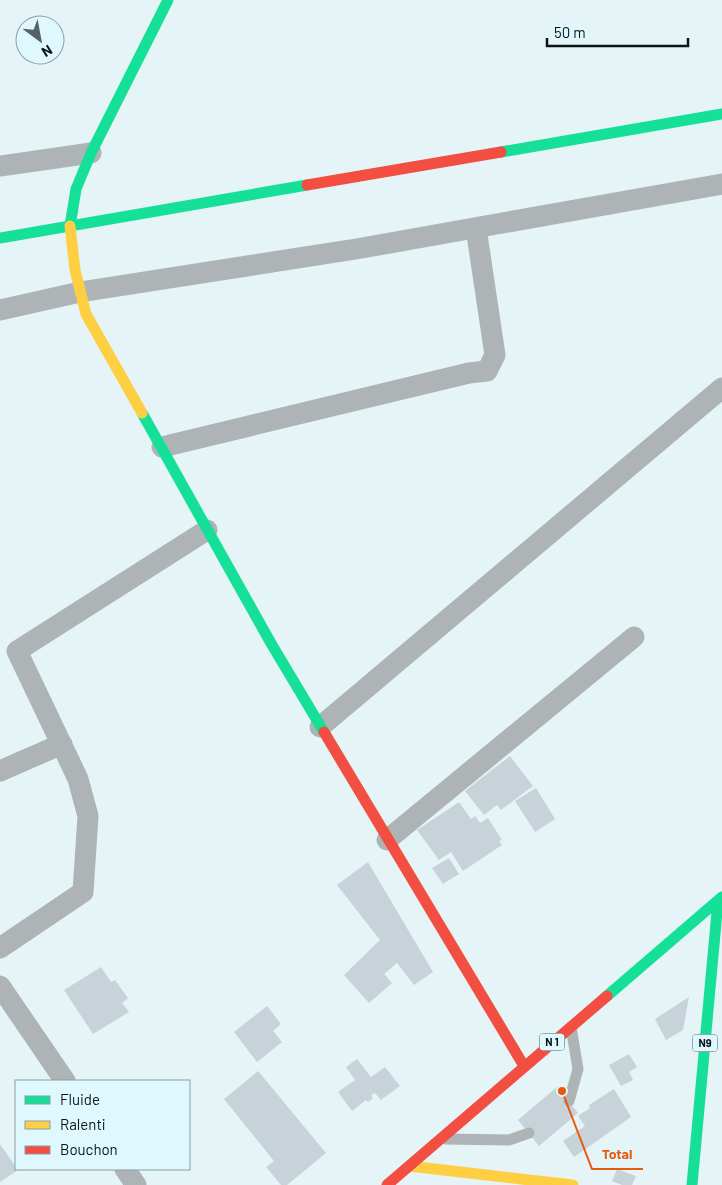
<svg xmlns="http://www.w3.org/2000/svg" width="722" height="1185" viewBox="0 0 722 1185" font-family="Barlow,sans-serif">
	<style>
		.building { fill: #c7d3d8 }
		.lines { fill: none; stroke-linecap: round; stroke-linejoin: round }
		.lane { stroke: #aeb4b6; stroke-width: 11 }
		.street { stroke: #aeb4b6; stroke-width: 21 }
		.fast { stroke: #16e098; stroke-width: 11 }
		.slow { stroke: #ffcf43; stroke-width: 11 }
		.jam { stroke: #f24e42; stroke-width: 11 }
		.labels { text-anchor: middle; stroke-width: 4; stroke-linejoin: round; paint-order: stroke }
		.shield { fill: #def8fe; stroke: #49595c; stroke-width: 1 }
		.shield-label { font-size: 11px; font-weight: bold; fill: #091517 }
		.leader { fill: none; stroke: #e8590c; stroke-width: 2 }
		.callout-dot { fill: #e8590c; stroke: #def8fe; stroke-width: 2 }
		.callout-label { font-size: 14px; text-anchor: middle; font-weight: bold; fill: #e8590c; stroke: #def8fe; stroke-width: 4; stroke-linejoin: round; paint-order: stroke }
	</style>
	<rect width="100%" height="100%" fill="#e5f4f7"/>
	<path class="building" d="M510 756 533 786 501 810 497 805 484 815 465 791Z
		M536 788 555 819 535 832 515 801Z
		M459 802 471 819 475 816 480 823 488 818 502 840 499 841 502 845 463 871 451 852 439 860 417 830Z
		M449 858 459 874 443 884 432 868Z
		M368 862 433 972 414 985 397 963 384 974 392 983 369 1003 344 975 380 940 337 885Z
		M101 967 111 982 115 980 128 998 122 1003 129 1012 93 1034 64 990Z
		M689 997 683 1030 666 1040 655 1019Z
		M267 1006 281 1024 273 1031 282 1042 257 1062 234 1032Z
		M629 1054 637 1067 629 1072 633 1080 621 1086 609 1065Z
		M357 1059 371 1077 385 1067 400 1086 381 1100 375 1093 371 1095 373 1098 368 1102 366 1100 352 1111 338 1092 355 1080 346 1067Z
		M258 1071 326 1153 287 1185H281L266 1167 274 1161 224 1099Z
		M557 1087 578 1113 539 1146 518 1120Z
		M614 1089 631 1117 574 1157 563 1141 585 1126 578 1116 590 1108 589 1105Z
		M0 1144 18 1170 0 1182Z
		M617 1169 636 1176 632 1185H622L612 1181Z"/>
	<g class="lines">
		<path class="lane" d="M569 1101 578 1069 571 1027
			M446 1139 509 1140 529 1133"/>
		<path class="street" d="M0 166 91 153
			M0 310 80 292 356 249 722 184
			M162 447 469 373 487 371 495 355 476 228
			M320 727 722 388
			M0 771 62 744
			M387 840 634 637
			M0 948 83 892 88 816 78 779 17 651 207 530
			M0 986 65 1081
			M125 1169 136 1185"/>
		<path class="fast" d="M501 152 722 114
			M70 226 76 189 91 153 168 0
			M0 238 307 185
			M142 413 272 645 324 732
			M607 996 722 897
			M692 1185 718 901"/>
		<path class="slow" d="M70 226 75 270 86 314 142 413
			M409 1166 573 1185"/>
		<path class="jam" d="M307 185 501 152
			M324 732 524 1066
			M387 1185 607 996"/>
	</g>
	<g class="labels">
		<g class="shield">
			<rect x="539.5" y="1033.5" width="25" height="17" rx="4"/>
			<rect x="692.5" y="1034.5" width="25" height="17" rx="4"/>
		</g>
		<g class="shield-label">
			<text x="552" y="1046">N 1</text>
			<text x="705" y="1047">N9</text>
		</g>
	</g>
	<path class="leader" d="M562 1091L592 1169H643"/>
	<circle class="callout-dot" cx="562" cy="1091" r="5"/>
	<g class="callout-label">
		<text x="617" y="1159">Total</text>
	</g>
	<rect x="15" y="1080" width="175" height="90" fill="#def8fe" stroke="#899da2"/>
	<rect x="25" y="1096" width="25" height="8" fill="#16e098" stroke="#899da2"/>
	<text x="60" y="1105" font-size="15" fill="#091517">Fluide</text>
	<rect x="25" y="1121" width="25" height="8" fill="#ffcf43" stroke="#899da2"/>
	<text x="60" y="1130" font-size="15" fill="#091517">Ralenti</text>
	<rect x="25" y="1146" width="25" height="8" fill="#f24e42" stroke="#899da2"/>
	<text x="60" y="1155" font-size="15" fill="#091517">Bouchon</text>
	<g transform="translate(40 40) rotate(148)"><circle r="24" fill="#def8fe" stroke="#899da2"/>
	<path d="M0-4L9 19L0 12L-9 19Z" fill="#566365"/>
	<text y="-8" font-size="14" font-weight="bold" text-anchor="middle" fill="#091517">N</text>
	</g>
	<path d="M547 38v8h141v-8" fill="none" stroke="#091517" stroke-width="2.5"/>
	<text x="554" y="38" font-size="15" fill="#091517" stroke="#def8fe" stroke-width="4" paint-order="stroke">50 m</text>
</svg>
